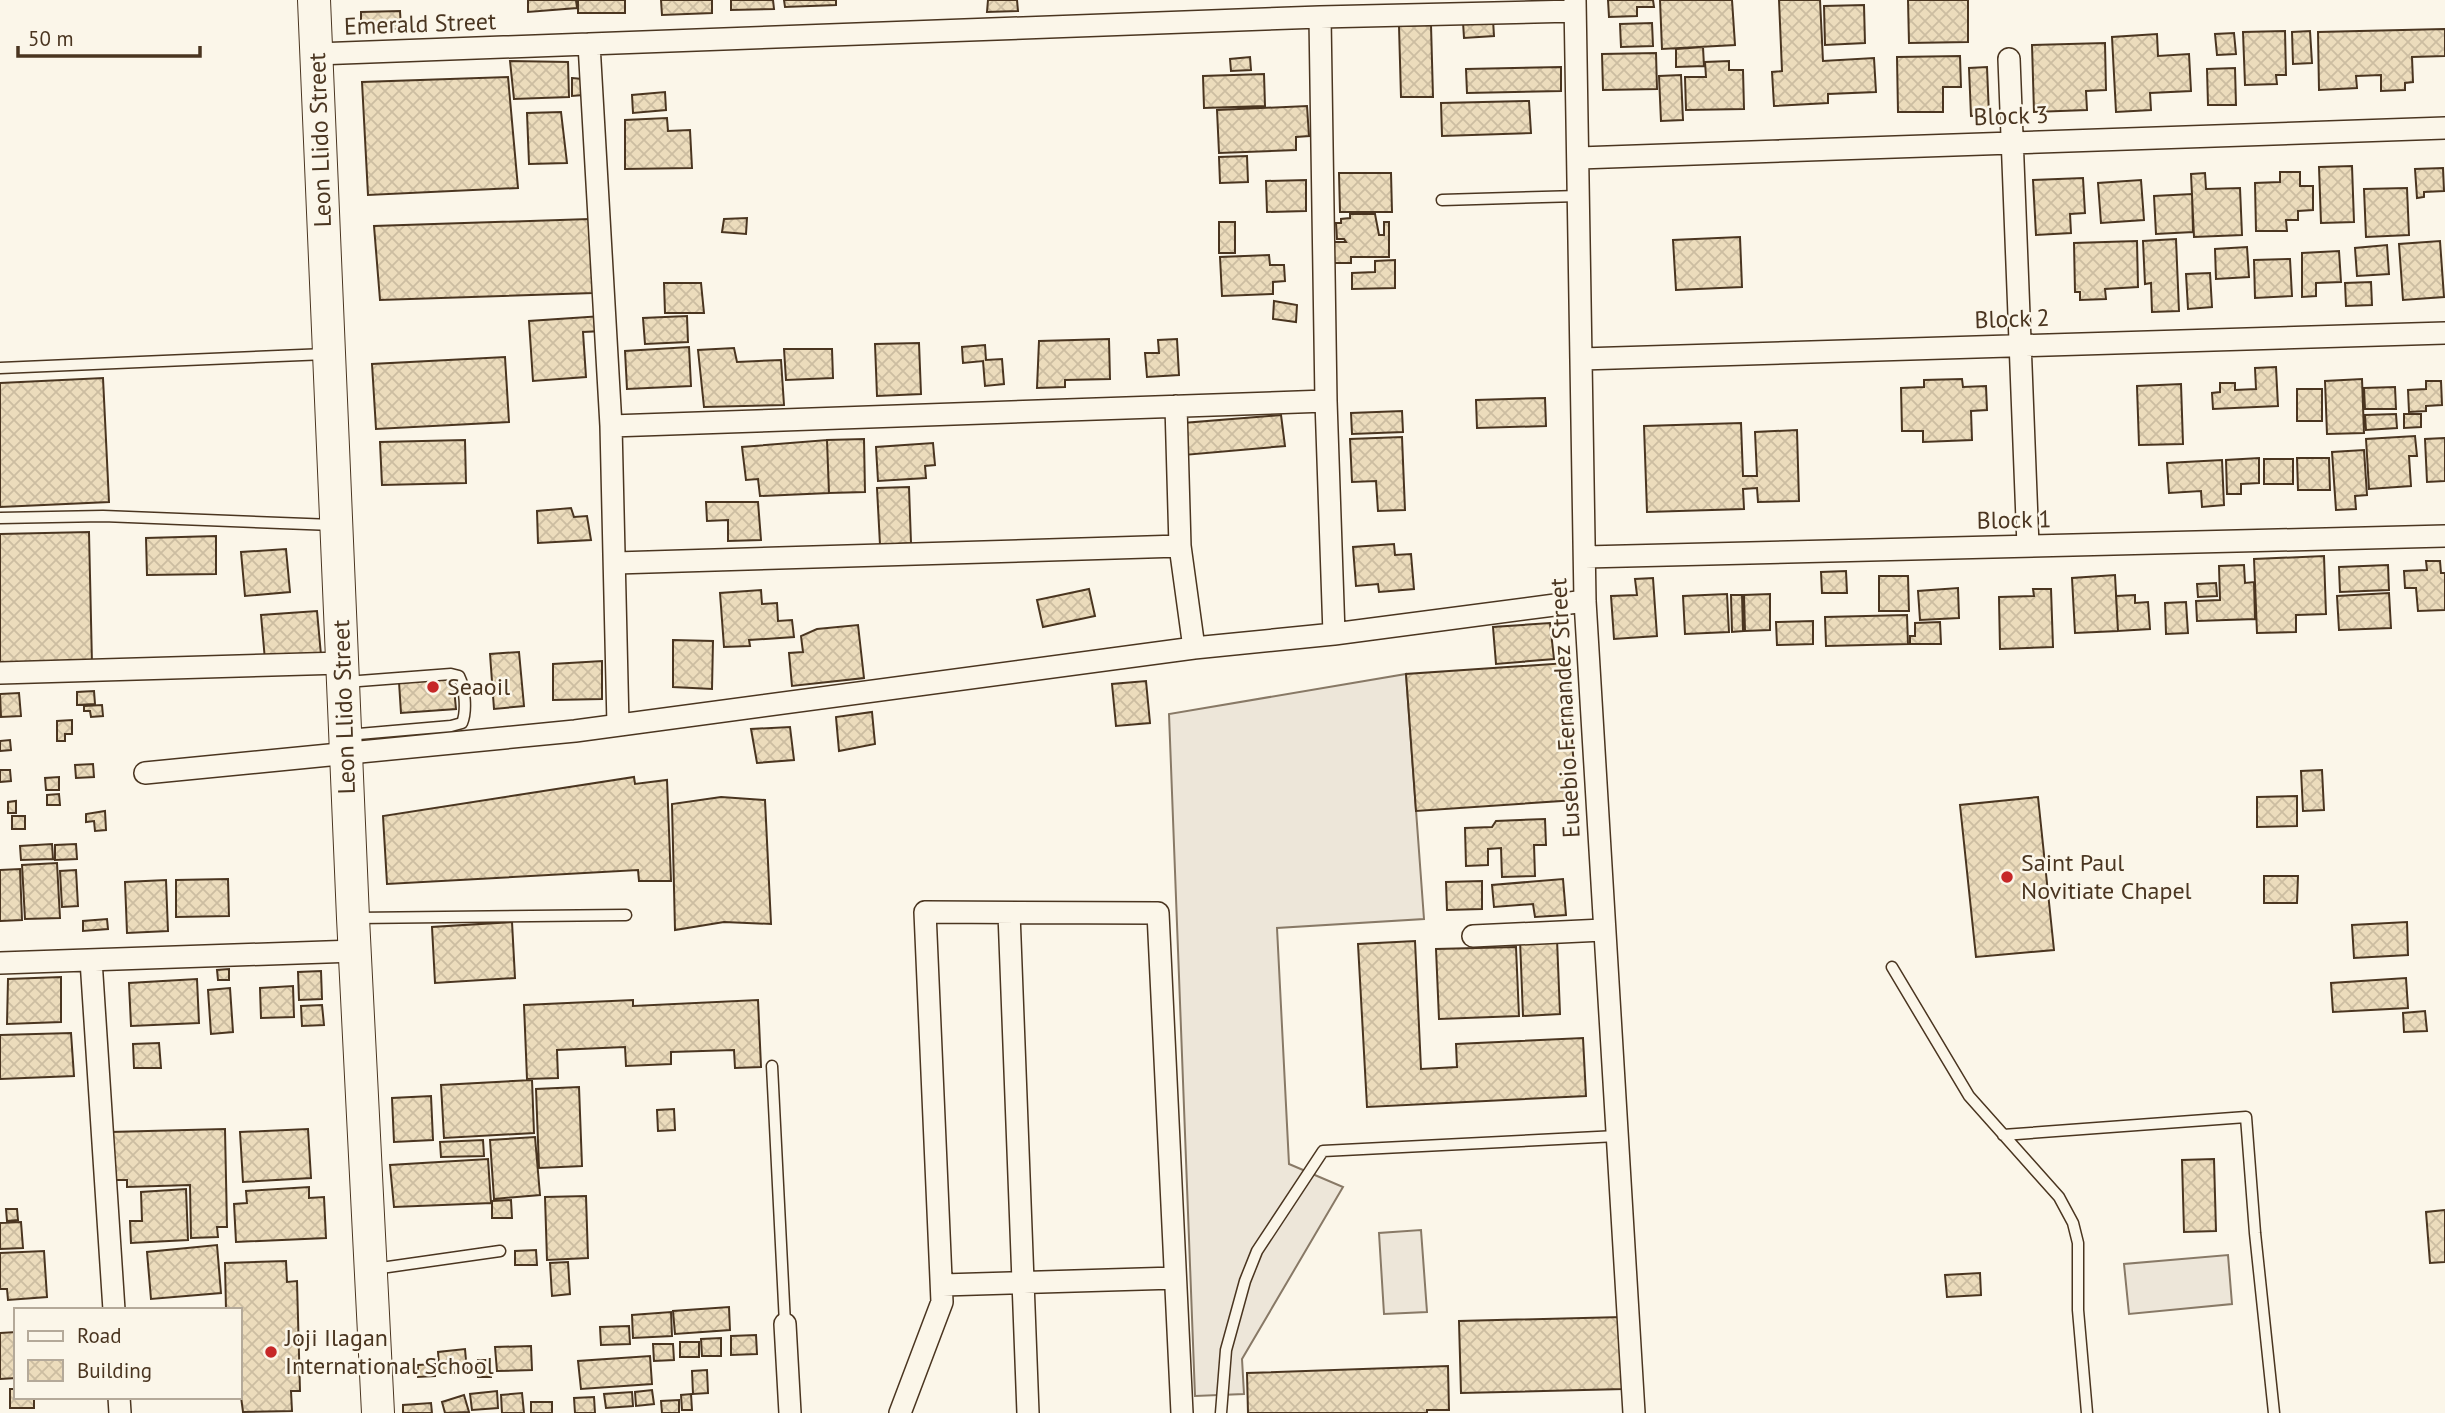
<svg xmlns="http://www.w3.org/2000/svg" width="2445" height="1413" viewBox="0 0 2445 1413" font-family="'PT Sans',sans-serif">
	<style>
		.grass { fill: #ede6d9; stroke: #887966; stroke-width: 2 }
		.building { fill: url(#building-cross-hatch); stroke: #4a3520; stroke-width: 2 }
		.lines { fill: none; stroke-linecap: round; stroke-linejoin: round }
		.service-casing { stroke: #4a3520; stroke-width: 13 }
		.minor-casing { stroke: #4a3520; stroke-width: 24 }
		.secondary-casing { stroke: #4a3520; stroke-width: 34 }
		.service { stroke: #fbf6e9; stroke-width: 10 }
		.minor { stroke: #fbf6e9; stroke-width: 21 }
		.secondary { stroke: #fbf6e9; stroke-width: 32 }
		.poi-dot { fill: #c62828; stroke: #fbf6e9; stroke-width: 2.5 }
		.labels { text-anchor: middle; stroke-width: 5; stroke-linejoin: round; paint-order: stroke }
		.street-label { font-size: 24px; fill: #4a3520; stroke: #fbf6e9 }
		.poi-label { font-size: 24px; fill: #4a3520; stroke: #fbf6e9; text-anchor: start }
	</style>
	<defs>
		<pattern id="building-cross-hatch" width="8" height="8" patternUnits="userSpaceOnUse" patternTransform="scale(1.75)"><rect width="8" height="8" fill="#ecdcbc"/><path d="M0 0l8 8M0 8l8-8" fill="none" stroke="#ccbda1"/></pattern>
	</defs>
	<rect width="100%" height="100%" fill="#fbf6e9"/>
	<path class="grass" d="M1406 674 1424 919 1277 928 1289 1164 1343 1187 1242 1359 1244 1394 1195 1396 1169 714Z
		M1421 1230 1427 1312 1384 1314 1379 1233Z
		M2228 1255 2232 1304 2129 1314 2124 1264Z"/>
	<path class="building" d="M528 0H576L577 8 528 12Z
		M578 0H625V13H578Z
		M661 0H712V13L662 15Z
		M731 0H773L774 9 731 10Z
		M784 0H836V5L785 7Z
		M988 0H1017L1018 11 987 12Z
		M1608 0H1653L1654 7H1637V16L1609 17Z
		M1660 0H1732L1735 45 1662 49Z
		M1779 0H1820L1823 61 1874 58 1876 92 1828 94V103L1774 106 1772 72 1782 71Z
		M1908 0H1968V42L1909 43Z
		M1864 5 1865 43 1825 45 1824 6Z
		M400 11 401 29H361V12Z
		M1493 20 1494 36 1464 38 1463 22Z
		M1652 23 1653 46 1621 47 1620 24Z
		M1431 25 1433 97H1401L1399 26Z
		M2445 29V56L2412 57 2413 82 2405 83V90L2381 91V75L2356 76 2357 88 2319 90 2318 32Z
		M2285 31 2286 75H2276L2277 84 2245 85 2243 32Z
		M2310 31 2312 63 2293 64 2292 32Z
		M2234 33 2236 54 2217 55 2215 34Z
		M2157 34 2158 56 2189 54 2191 91 2150 93 2151 110 2116 112 2112 37Z
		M2105 43 2106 90 2086 91 2087 110 2034 112 2032 45Z
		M1703 47 1704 66 1676 67V49Z
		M1656 53 1657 89 1603 90 1602 54Z
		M1960 56 1961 87H1943V112H1898L1897 57Z
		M1250 57 1251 70 1231 71 1230 59Z
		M510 61 568 62 569 97 514 99Z
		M1729 61V70H1743L1744 109 1686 110 1685 77H1706L1705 62Z
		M1561 67V91L1467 93 1466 69Z
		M1987 67 1989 115 1971 116 1969 68Z
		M2235 68 2236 105H2208L2207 69Z
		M1264 74 1265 106 1204 108 1203 76Z
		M1681 75 1683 120 1661 121 1659 76Z
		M508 77 518 188 368 195 362 82Z
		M572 78 582 79 583 95 572 96Z
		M665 92 666 110 633 113 632 95Z
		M1529 101 1531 133 1442 136 1441 103Z
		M1307 106 1309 136 1296 137V150L1219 153 1217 110Z
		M561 112 567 163 529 164 527 113Z
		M667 118 668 131 690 130 692 168 625 169V120Z
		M1247 156 1248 182 1220 183 1219 157Z
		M2352 166 2354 222 2321 223 2319 167Z
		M2443 168 2444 191 2424 192V197L2417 198 2415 169Z
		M2280 172H2300V186H2313V210L2298 211V220H2286L2287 231H2256L2255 183 2280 182Z
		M1339 173H1391L1392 212H1340Z
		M2205 173 2206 189 2240 188 2242 235 2194 237 2191 174Z
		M2083 178 2085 213 2070 214 2071 233 2036 235 2033 180Z
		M1306 180V211L1267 212 1266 181Z
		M2141 180 2144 220 2101 223 2098 183Z
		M2407 188 2409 235 2366 237 2364 189Z
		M2192 194 2193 232 2156 234 2154 196Z
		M1350 214H1375L1379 235H1384V222H1389V257H1351V263H1328V242H1346L1344 239H1337L1336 223H1341V219L1350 218Z
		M747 218 746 234 722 232 724 219Z
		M589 219 593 293 380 300 374 226Z
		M1219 222H1235V253H1219Z
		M1740 237 1742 287 1676 290 1673 240Z
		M2176 239 2179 311 2152 312 2151 283 2145 284 2143 241Z
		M2137 241 2138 287 2105 289 2106 299 2080 300V292H2075L2074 243Z
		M2440 241 2444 297 2403 300 2399 244Z
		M2387 245 2389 274 2357 276 2355 248Z
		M2247 247 2249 277 2216 279 2215 249Z
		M2339 251 2341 282 2316 283V296L2302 297V253Z
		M1269 255 1270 265H1284L1285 281 1273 282V294L1222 296 1220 257Z
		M2290 259 2292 296 2255 298 2254 260Z
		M1395 260V288L1352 289V273L1375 272V261Z
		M2210 273 2212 307 2188 309 2186 274Z
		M2371 282 2372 305 2346 306 2345 283Z
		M664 283H701L704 313H665Z
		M1274 301 1297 305 1296 322 1273 319Z
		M602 316 603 331 583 332 586 377 533 381 529 321Z
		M687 316 688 342 645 344 643 318Z
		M1109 339 1110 379 1065 380V387L1037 388 1039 341Z
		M1177 339 1179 375 1147 377 1145 353H1159L1158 340Z
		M919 343 921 394 877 396 875 344Z
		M985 345 986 360 1002 359 1004 384 985 386 983 361 963 363 962 347Z
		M689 347 691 386 627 389 625 351Z
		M734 348 737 362 781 360 784 405 704 407 698 350Z
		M784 349H832L833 378 786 380Z
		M505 357 509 422 376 429 372 364Z
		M2276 367 2278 406 2213 409 2212 393 2220 392V383H2235V390L2256 389 2255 368Z
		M103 378 109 502 0 507V383Z
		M1962 379 1963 387 1986 386 1987 410 1971 411 1972 440 1923 442V431H1902L1901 388 1924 387V380Z
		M2362 379 2364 433 2327 434 2325 381Z
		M2426 381H2441L2442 405 2426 406V411L2409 412 2408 390 2426 389Z
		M2181 384 2183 444 2139 445 2137 386Z
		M2395 387 2396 409H2365L2364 388Z
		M2297 389H2322V421H2297Z
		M1545 398 1546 426 1477 428 1476 400Z
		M1402 411 1403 432 1352 434 1351 413Z
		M2396 414 2397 428 2366 430 2365 415Z
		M2404 414H2421V427L2404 428Z
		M1281 415 1285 446 1184 455 1183 423Z
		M1741 423 1743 476H1757L1755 432 1797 430 1799 501 1758 502 1757 488 1743 489 1744 509 1647 512 1644 426Z
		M2415 436 2417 456H2409L2411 486 2369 489 2366 439Z
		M1402 437 1405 510 1378 511 1376 481 1352 482 1350 439Z
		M2445 438V481L2427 482 2425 439Z
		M864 439 865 492 829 493 827 440Z
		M465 440 466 483 382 485 380 442Z
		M827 440 829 493 760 496 758 479 746 480 742 447Z
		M933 443 935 465 925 466 926 478 878 481 876 447Z
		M2364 450 2367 495 2355 496 2356 509 2336 510 2332 452Z
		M2259 458V483L2241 484V494H2227L2226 460Z
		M2297 458H2329L2330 490H2298Z
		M2264 459H2293V484H2264Z
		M2222 460 2224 505 2202 507 2201 491 2169 493 2167 463Z
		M909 487 911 543 880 545 877 488Z
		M706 502H758L761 540 728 541V520L707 521Z
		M571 508 574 517 587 516 591 540 538 543 537 511Z
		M89 532 92 664 0 666V534Z
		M216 536V574L147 575 146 538Z
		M1394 544 1395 555 1411 554 1414 589 1379 592 1378 584 1356 586 1353 547Z
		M286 549 290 592 245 596 241 552Z
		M2324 556 2326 614 2296 615V632L2257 633 2254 559Z
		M2426 561H2440L2441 573H2445V610L2418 611 2416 588H2405L2404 571 2427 570Z
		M2244 565 2245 583 2254 582 2255 619 2197 621 2196 601 2220 600 2219 566Z
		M2388 565 2389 590 2340 592 2339 567Z
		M1846 571 1847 593H1822L1821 572Z
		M2115 575 2118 631 2075 633 2072 578Z
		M1879 576H1908L1909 611H1879Z
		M1653 578 1657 636 1614 639 1611 596 1637 595 1635 579Z
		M2216 583 2217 596 2198 597 2197 584Z
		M1958 588 1959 618 1920 620 1918 591Z
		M1089 589 1095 616 1043 627 1037 600Z
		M2033 589H2051L2053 647 2000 649 1999 597 2034 596Z
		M761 590 762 604 777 603 778 621 792 620 794 637 749 640 750 646 724 647 720 593Z
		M2389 593 2391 628 2339 630 2337 596Z
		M1727 594 1729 632 1685 634 1683 596Z
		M1770 594V630L1745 631 1744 595Z
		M1731 595H1742L1743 631 1732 632Z
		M2135 595V603L2148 602 2150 629 2118 631 2116 596Z
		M2186 602 2188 633 2166 634 2165 603Z
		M317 611 321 655 265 660 261 615Z
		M1907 615 1908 644 1826 646 1825 617Z
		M1813 621V644L1777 645 1776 622Z
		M1940 622 1941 644H1910V636H1915V623Z
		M1550 623 1554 659 1496 664 1493 627Z
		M858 625 864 678 792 686 789 653 803 652 801 636 817 629Z
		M673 640 713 641 712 689 673 687Z
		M519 652 524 706 494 709 490 654Z
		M602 661V699L553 700V664Z
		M1567 663 1576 800 1416 811 1406 674Z
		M453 678 456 709 401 713 399 682Z
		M1146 681 1150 723 1116 726 1112 684Z
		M94 691 95 704 77 705V692Z
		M19 693 21 716 1 717 0 694Z
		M102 705 103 716 91 717 90 711H84V706Z
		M872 712 875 744 839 751 836 717Z
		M72 720V734H65V741H57V721Z
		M790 727 794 760 757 763 751 729Z
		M10 740 11 750 0 751V741Z
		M93 764 94 777 76 778 75 765Z
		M0 770H10L11 781 0 782Z
		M2322 770 2324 810 2303 811 2301 771Z
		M59 777V790H46L45 778Z
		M634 777 635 784 667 780 671 881H639L638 870 387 884 383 816Z
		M59 794 60 805H47V795Z
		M2297 796V826L2257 827V797Z
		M721 797 765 800 771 924 724 922 675 930 672 804Z
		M2038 797 2054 950 1976 957 1960 805Z
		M16 801V813H8V802Z
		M105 811 106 830 95 831 94 821 86 822V814Z
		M12 816H25V829H12Z
		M1545 819 1546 845H1534L1535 876 1502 877 1501 848 1488 849V865L1466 866 1465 828 1492 827 1496 821Z
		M52 844 53 859 21 860 20 846Z
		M76 844 77 859 55 860V845Z
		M57 863 60 918 25 919 22 865Z
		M20 869 22 920 0 921V870Z
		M76 870 78 906 62 907 60 871Z
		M2264 876H2298L2297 903H2264Z
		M228 879 229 916 176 917V880Z
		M1563 879 1566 915 1535 917 1533 904 1494 907 1492 885Z
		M166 880 168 931 127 933 125 882Z
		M1482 881V909L1447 910 1446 882Z
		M107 919 108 929 83 931V921Z
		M512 922 515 978 435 983 432 927Z
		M2407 922 2408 955 2354 958 2352 925Z
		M1557 939 1560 1014 1523 1016 1520 940Z
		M1415 941 1421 1069 1457 1067 1456 1044 1583 1038 1586 1096 1367 1107 1358 944Z
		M1516 947 1519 1016 1439 1019 1436 949Z
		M229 969V980H218L217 970Z
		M321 971 322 999 299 1000 298 972Z
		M61 977V1022L7 1024 8 979Z
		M2406 978 2408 1008 2333 1012 2331 983Z
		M197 979 199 1023 131 1026 129 983Z
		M293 986 294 1017 261 1018 260 988Z
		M230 988 233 1032 211 1034 208 990Z
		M633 1000V1006L758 1000 761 1067 735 1068 734 1050 671 1052V1064L626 1066 625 1047 557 1050 558 1078 527 1079 524 1005Z
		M322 1005 324 1025 302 1026 301 1006Z
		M2425 1011 2427 1031 2404 1032 2403 1013Z
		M71 1033 74 1076 0 1079V1035Z
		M159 1043 161 1068H134L133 1044Z
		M532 1080 534 1133 444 1138 441 1085Z
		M579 1087 582 1166 539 1168 536 1089Z
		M431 1096 433 1140 394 1142 392 1098Z
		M674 1109 675 1130 658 1131 657 1110Z
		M225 1129 227 1227H217L218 1237 191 1238 190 1185 127 1187V1180H111L110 1132Z
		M308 1129 311 1178 243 1182 240 1132Z
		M535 1137 540 1195 494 1199 490 1140Z
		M483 1140 484 1156 441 1157 440 1142Z
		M488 1159 491 1203 394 1207 390 1165Z
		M2214 1159 2216 1231 2184 1232 2182 1160Z
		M309 1187V1198L324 1197 326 1238 236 1242 234 1204 247 1203 246 1191Z
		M186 1189 188 1240 131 1243 130 1221H142L141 1192Z
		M586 1196 588 1258 547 1260 545 1197Z
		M511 1200 512 1218H492V1201Z
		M6 1209H17L18 1220 7 1221Z
		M2445 1210V1262L2430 1263 2426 1212Z
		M21 1222 23 1248 0 1249V1223Z
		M217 1245 221 1293 151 1299 147 1252Z
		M536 1250 537 1265H515V1251Z
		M44 1251 47 1297 8 1300 7 1289H0V1253Z
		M286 1261 287 1282 297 1281 300 1391H291L292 1411 243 1412 240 1389V1310H226L225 1263Z
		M568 1262 570 1294 552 1296 550 1263Z
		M1980 1273 1981 1295 1947 1297 1945 1275Z
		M729 1307 730 1330 675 1334 673 1311Z
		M671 1312 672 1336 633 1338 632 1315Z
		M1622 1317 1623 1389 1461 1393 1459 1321Z
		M629 1326 630 1344 601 1345 600 1327Z
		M16 1332V1378L0 1379V1333Z
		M756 1335 757 1354 731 1355V1336Z
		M721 1338V1356H702L701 1339Z
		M680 1342H699V1357H680Z
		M653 1344H673L674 1360 654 1361Z
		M531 1346 532 1370 497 1371 495 1347Z
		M465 1349 467 1372 440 1374 438 1352Z
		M650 1356 652 1384 581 1389 578 1361Z
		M478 1360H490L491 1377H478Z
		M435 1364V1376L418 1377V1365Z
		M1448 1366 1449 1410H1427V1413H1248L1247 1373Z
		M707 1370 708 1393 693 1394 692 1371Z
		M10 1389H16V1397H34V1408H10Z
		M652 1390 654 1404 636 1406 635 1392Z
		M497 1391 498 1408 472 1410 470 1394Z
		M632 1392 633 1406 606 1408 604 1394Z
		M522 1393 524 1413H502L501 1395Z
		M691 1394 692 1410H682L681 1395Z
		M464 1395 469 1412 445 1413 442 1402Z
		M594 1397 595 1413H575L574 1398Z
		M679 1400V1413H662L661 1401Z
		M531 1402H552V1413H531Z
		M431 1403 432 1413H403V1405Z"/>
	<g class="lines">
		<g class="service-casing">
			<path id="service" d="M1442 200 1579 196
				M0 368 326 354
				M0 518 103 516 333 525
				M346 682 451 674 459 676C465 688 467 711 462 723L451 726 347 735
				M356 918 626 915
				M1892 967 1969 1096 2059 1197 2073 1223 2078 1243V1310L2087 1413
				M772 1066 785 1324
				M2003 1135 2246 1117 2255 1233 2274 1413
				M374 1269 500 1251
				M1221 1413 1226 1350 1245 1281 1257 1251 1323 1151 1617 1136"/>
		</g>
		<g class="minor-casing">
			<path id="minor" d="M1575 0 1585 601 1634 1413
				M1320 17 1326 401 1334 634
				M589 44 611 426 618 725
				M316 54 1320 17 1575 11
				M2009 59 2028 546
				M1579 158 2445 128
				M1581 359 2445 333
				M1176 406 1180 546 1194 648
				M611 426 1326 401
				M1585 557 2445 536
				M616 563 1180 546
				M0 673 342 663
				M145 773 575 731 1194 648 1334 634 1585 601
				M1009 913 1028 1413
				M1473 936 1603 930
				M91 960 114 1310
				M0 963 355 951
				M943 1285 1175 1278
				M785 1324 790 1413
				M119 1397 120 1413
				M900 1413 942 1302 925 912 1158 913 1182 1413"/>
		</g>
		<g class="secondary-casing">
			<path id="secondary" d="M314 0 353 918 378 1413"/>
		</g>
		<use href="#service" class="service"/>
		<use href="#minor" class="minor"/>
		<use href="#secondary" class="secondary"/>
	</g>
	<g class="poi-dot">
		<circle cx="433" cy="687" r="7"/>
		<circle cx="2007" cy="877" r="7"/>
		<circle cx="271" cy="1352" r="7"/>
	</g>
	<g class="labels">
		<g class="street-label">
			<text transform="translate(420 24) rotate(-2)" y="8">Emerald Street</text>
			<text transform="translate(2011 116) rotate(-2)" y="8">Block 3</text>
			<text transform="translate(320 140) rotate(-92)" y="8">Leon Llido Street</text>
			<text transform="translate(2012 319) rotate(-2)" y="8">Block 2</text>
			<text transform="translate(2014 520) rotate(-1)" y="8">Block 1</text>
			<text transform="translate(344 707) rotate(-92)" y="8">Leon Llido Street</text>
			<text transform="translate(1565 708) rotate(-93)" y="8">Eusebio Fernandez Street</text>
		</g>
		<g class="poi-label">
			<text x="447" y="695">Seaoil</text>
			<text x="2021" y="871">Saint Paul<tspan x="2021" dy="28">Novitiate Chapel</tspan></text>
			<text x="285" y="1346">Joji Ilagan<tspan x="285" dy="28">International School</tspan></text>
		</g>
	</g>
	<rect x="14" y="1308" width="228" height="91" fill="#fbf6e9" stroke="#b4a999" stroke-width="2"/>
	<rect x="28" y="1331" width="35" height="10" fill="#fbf6e9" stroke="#b4a999" stroke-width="2"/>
	<text x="77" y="1343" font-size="21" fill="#4a3520">Road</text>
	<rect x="28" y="1360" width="35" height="21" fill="url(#building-cross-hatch)" stroke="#b4a999" stroke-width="2"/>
	<text x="77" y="1378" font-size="21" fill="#4a3520">Building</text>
	<path d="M18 46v10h182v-10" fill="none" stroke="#4a3520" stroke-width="3.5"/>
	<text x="28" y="46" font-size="21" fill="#4a3520" stroke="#fbf6e9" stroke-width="5" paint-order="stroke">50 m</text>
</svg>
